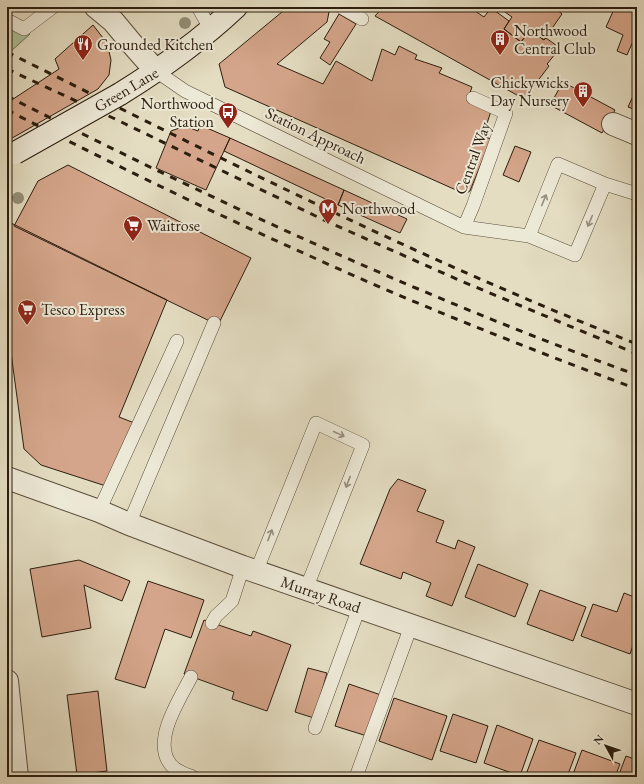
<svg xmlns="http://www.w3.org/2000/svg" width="644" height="784" viewBox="0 0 644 784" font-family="'EB Garamond',serif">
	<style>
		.green { fill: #aec299; stroke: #6d7054 }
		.building { fill: #d4a58a; stroke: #2c1e0f }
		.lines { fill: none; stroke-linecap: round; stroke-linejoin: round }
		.service-casing { stroke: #5a4e3c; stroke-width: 14 }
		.minor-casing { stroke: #5a4e3c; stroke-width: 24 }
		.secondary-casing { stroke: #2c1e0f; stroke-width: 24 }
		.service { stroke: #ede9d7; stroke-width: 13 }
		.minor { stroke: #ede9d7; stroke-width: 22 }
		.secondary { stroke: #ede9d7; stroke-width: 22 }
		.rail { stroke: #2c1e0f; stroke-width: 3; stroke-dasharray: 7 7; stroke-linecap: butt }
		.secondary-bridge-casing { stroke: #2c1e0f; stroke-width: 24; stroke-linecap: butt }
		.secondary-bridge { stroke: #ede9d7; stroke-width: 22 }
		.tree { fill: #948f76 }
		.oneway { stroke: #968e7d }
		.labels { text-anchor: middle; stroke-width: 4; stroke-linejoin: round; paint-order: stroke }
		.poi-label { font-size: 16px; fill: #2c1e0f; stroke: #ede9d7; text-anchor: start }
		.street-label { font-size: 16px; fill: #2c1e0f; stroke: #ede9d7 }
	</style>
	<rect width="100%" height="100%" fill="#e4ddc2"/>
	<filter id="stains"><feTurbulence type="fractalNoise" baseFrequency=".005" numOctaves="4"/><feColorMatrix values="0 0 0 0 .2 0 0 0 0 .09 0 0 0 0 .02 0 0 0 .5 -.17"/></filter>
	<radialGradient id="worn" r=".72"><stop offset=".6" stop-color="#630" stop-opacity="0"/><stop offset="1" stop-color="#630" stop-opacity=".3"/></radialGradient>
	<path class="green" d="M7 23 30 34 10 52 7 51Z"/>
	<path class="building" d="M288 7H321L329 12 327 22 277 64 323 84 336 61 372 81 382 49 395 55 399 46 417 55 415 59 442 68 439 73 472 87 467 101 491 111 483 136 491 139 470 191 465 194 225 87 219 64Z
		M383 7H469L484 17 491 8 509 21 504 29 521 42 530 30 544 40 546 38 560 48 547 64 549 66 524 99 375 16Z
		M498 7H557L556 9 562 14 544 40 530 30 521 42 504 29 512 17Z
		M615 7H637V32L627 55 617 51 623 35 606 27Z
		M339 14 356 24 330 65 320 58 330 42 324 39Z
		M93 25 107 43 111 60 109 75 98 89 7 141V103L59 69 55 59Z
		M563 82 615 110 602 133 550 105Z
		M633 96 637 98 636 110 628 107Z
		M200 125 230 138 206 190 156 168 171 131 185 126 198 131Z
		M230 138 344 190 338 205 224 151Z
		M515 146 531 152 519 182 503 175Z
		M68 165 251 258 218 325 14 226 38 181Z
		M344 190 407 219 400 233 338 205Z
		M7 221 167 300 119 417 137 424 109 487 41 465 24 449 7 323Z
		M398 479 426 490 417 511 444 521 436 542 455 549 458 540 475 547 452 606 426 596 431 583 403 572 401 579 360 564 390 489Z
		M79 560 130 581 122 601 84 585 91 628 42 637 30 569Z
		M478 564 528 584 515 617 465 597Z
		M148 581 204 600 191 638 165 629 145 688 115 679Z
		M540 590 586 607 573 641 527 624Z
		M624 593 637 598V634L630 654 581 636 593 604 617 612Z
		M204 620 251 636 253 631 291 645 267 711 232 699 234 692 184 674Z
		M308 668 327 673 314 718 295 712Z
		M349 684 381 695 367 736 335 726Z
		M98 691 107 771 77 775 67 695Z
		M394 698 447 716 432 760 379 741Z
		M453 714 488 726 476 763 440 751Z
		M497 725 533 739 520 776 484 763Z
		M539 740 576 753 567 777H525Z
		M582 750 620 764 615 777H572Z
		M626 756 637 760V777H618Z"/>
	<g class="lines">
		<g class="service-casing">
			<path id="service" d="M198 7 211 30
				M341 7 362 19
				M7 20 24 29 53 7
				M156 71 185 91 464 227 529 236 575 255 605 184 558 164 529 236
				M605 184 637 194
				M464 227 473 206 506 113 473 98
				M99 511 177 341
				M129 524 214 323
				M256 572 316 423 363 445 306 589
				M212 623 216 616 232 601 243 567
				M191 677C180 699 151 741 171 765 177 772 185 774 193 777
				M315 728 359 608
				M356 777 411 626"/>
		</g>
		<g class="minor-casing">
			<path id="minor" d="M96 7 113 21 133 45 156 71
				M613 124 637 134
				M7 478 99 511 129 524 243 567 637 704
				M7 681 17 777"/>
		</g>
		<g class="secondary-casing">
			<path id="secondary" d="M120 94C162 68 200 41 236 7"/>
		</g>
		<use href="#service" class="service"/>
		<use href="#minor" class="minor"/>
		<use href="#secondary" class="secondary"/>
		<path class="rail" d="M7 52C214 155 421 260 637 344
			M7 69 113 118 326 221 461 281 637 354
			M7 96C212 200 421 297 637 375
			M7 110C107 161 207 210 310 256 417 305 527 348 637 389"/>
		<g class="secondary-bridge-casing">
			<path id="secondary-bridge" d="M15 153 120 94"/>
		</g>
		<use href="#secondary-bridge" class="secondary-bridge"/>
	</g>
	<g class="tree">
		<circle cx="185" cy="23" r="6"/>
		<circle cx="18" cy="198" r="6"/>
	</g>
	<defs><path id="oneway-shaft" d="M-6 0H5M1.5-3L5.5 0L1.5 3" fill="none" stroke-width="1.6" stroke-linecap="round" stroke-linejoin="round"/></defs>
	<g class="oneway">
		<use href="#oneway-shaft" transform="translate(544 200) rotate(-68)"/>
		<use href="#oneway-shaft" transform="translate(590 221) rotate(113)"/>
		<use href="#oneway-shaft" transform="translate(339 434) rotate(25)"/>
		<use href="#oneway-shaft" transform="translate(348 482) rotate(111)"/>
		<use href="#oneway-shaft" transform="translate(270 535) rotate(-69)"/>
	</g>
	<defs>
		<g id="building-pin" transform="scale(1)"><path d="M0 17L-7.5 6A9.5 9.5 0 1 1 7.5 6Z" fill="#8f2418" stroke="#ede9d7"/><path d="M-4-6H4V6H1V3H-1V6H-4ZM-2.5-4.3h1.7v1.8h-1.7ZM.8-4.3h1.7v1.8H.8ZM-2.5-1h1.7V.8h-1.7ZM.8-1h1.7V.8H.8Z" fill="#fff"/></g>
		<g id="restaurant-pin" transform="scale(1)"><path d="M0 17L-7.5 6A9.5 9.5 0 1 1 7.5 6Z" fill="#8f2418" stroke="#ede9d7"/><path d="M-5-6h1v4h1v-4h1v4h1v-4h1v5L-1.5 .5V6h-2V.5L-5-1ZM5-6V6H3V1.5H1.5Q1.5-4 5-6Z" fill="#fff"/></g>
		<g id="bus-pin" transform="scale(1)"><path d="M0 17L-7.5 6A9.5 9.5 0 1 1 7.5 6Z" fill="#8f2418" stroke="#ede9d7"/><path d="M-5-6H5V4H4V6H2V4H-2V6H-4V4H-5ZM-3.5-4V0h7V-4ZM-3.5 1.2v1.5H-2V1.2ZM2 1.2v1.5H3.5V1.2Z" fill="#fff"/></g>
		<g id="metro-pin" transform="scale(1)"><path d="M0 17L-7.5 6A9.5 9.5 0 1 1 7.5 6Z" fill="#8f2418" stroke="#ede9d7"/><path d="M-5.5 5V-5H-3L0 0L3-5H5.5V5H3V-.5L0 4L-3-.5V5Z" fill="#fff"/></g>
		<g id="supermarket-pin" transform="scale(1)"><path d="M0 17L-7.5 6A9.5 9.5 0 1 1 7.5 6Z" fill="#8f2418" stroke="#ede9d7"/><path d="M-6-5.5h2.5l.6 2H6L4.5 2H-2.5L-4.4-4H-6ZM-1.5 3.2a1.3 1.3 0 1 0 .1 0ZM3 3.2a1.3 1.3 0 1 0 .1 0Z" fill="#fff"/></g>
	</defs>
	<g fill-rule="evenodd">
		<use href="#building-pin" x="500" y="39"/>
		<use href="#restaurant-pin" x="83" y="44"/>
		<use href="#building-pin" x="583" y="91"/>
		<use href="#bus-pin" x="228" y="112"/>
		<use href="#metro-pin" x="328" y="208"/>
		<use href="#supermarket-pin" x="133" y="225"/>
		<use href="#supermarket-pin" x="27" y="309"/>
	</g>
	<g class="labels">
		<g class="poi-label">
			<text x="514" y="36">Northwood<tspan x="514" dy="18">Central Club</tspan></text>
			<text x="97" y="50">Grounded Kitchen</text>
			<text x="569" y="88" text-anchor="end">Chickywicks<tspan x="569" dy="18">Day Nursery</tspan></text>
			<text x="214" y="109" text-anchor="end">Northwood<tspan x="214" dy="18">Station</tspan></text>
			<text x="342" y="214">Northwood</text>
			<text x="147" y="231">Waitrose</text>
			<text x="41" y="315">Tesco Express</text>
		</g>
		<g class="street-label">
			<text transform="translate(126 89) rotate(-31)" y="6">Green Lane</text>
			<text transform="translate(316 135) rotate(26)" y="6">Station Approach</text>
			<text transform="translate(472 158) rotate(-70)" y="6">Central Way</text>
			<text transform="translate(321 594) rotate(19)" y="6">Murray Road</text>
		</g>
	</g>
	<rect width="644" height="784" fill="none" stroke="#e4ddc2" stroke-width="24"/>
	<rect x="8" y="8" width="628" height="768" fill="none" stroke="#2c1e0f" stroke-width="2"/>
	<rect x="12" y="12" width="620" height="760" fill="none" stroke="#2c1e0f"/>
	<g transform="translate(606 746) rotate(310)" stroke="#ede9d7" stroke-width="3" paint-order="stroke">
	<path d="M0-3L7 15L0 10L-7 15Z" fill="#2c1e0f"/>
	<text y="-6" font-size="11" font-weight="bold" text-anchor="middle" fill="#2c1e0f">N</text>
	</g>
	<rect width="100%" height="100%" filter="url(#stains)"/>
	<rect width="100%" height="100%" fill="url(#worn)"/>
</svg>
